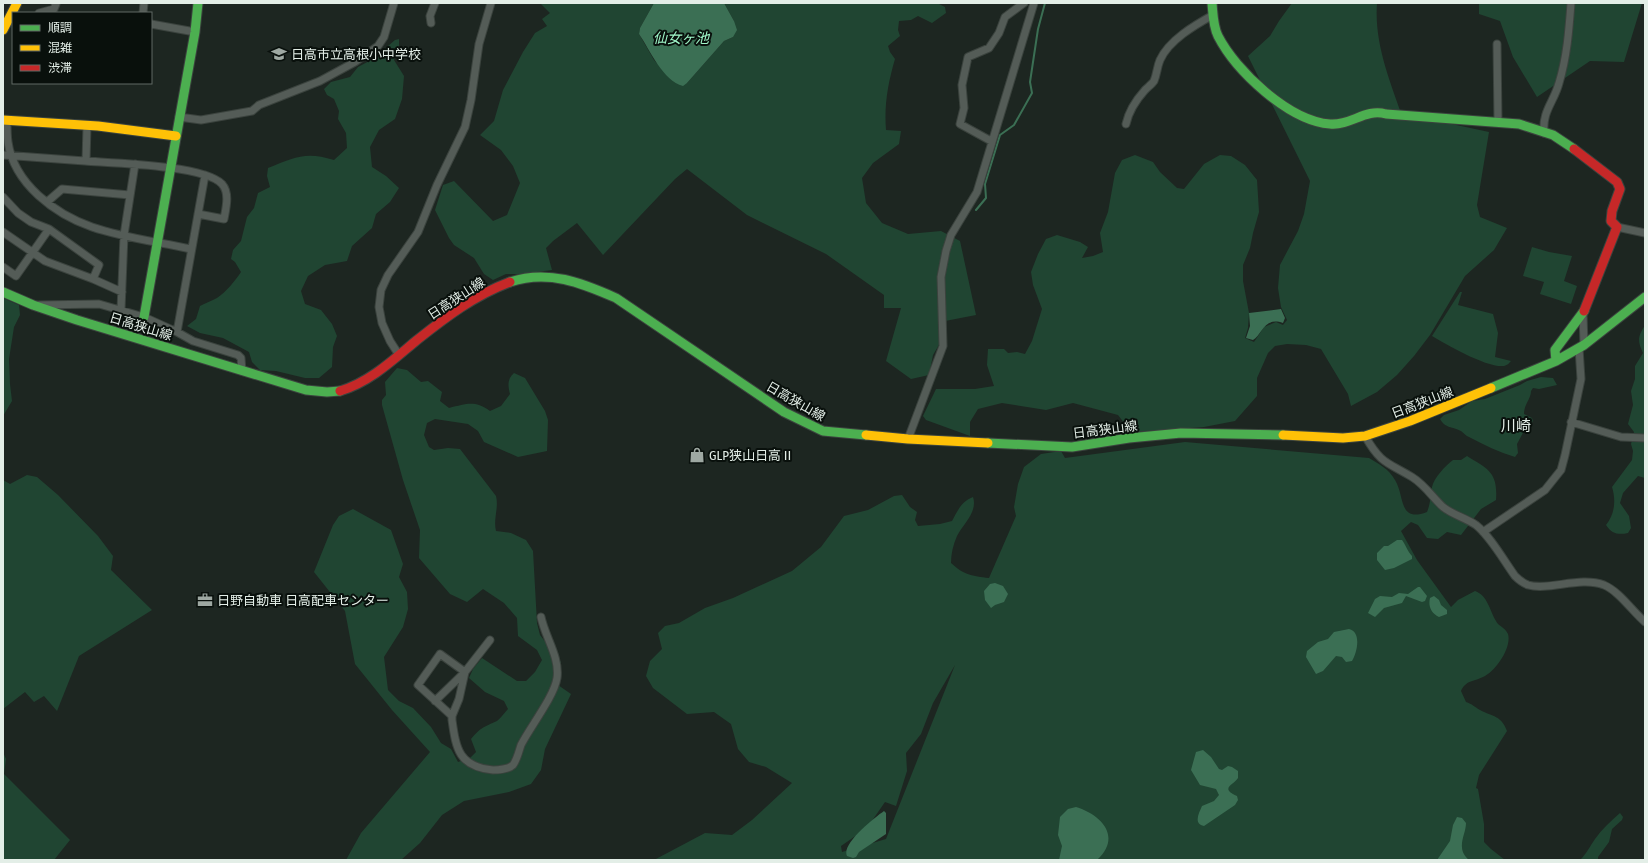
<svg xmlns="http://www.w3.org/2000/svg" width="1648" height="863" viewBox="0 0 1648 863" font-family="'Fira Sans Condensed','Noto Sans JP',sans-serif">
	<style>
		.green { fill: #204532; fill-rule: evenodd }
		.water { fill: #3b6f54 }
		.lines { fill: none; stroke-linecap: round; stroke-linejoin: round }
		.stream { stroke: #3b6f54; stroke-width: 2 }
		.street-casing { stroke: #3b433e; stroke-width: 9 }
		.fast-casing { stroke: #3b433e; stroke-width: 11 }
		.slow-casing { stroke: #3b433e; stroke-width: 11 }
		.jam-casing { stroke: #3b433e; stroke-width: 11 }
		.street { stroke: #545c57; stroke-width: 7 }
		.fast { stroke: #4caf50; stroke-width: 9 }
		.slow { stroke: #ffc107; stroke-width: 9 }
		.jam { stroke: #c62828; stroke-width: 9 }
		.labels { text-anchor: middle; stroke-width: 4; stroke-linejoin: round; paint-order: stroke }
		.poi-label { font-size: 13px; fill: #e3eee7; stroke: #09100c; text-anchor: start }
		.street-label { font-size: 13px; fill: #e3eee7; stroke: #09100c }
		.water-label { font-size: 14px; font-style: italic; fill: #a1f8ca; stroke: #09100c }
		.quarter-label { font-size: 15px; fill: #e3eee7; stroke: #09100c }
	</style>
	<rect width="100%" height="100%" fill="#1d2621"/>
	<path class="green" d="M540 3H654L640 28 639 34 654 60 668 75 679 84 687 83 724 41 733 37 734 21 724 3H937L945 7 946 13 932 23 918 16 911 20 899 21 898 30 900 36 888 46 890 52 895 59C888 83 884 105 886 130L901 131 899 144 873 163 862 178 866 203 882 223 908 234 941 231 960 241 976 315 940 322V343L933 355 929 375 911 379 886 361 901 308H884V295L826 254 747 215 687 169 675 179 603 255 577 223 553 241 546 248 552 270 522 274H506L493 280 484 274 474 258 454 245 449 238 435 210 443 185 454 181 493 221 507 215 520 183 513 166 501 150 480 135 494 121 503 90 523 52 535 33 547 26 542 19 550 13Z
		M1292 3H1377C1374 44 1390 81 1403 119L1433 120 1489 132 1477 205 1480 217 1507 228 1494 250 1465 276 1430 335 1414 356 1397 375 1377 392 1351 406 1348 394 1321 349 1306 345 1287 344 1275 346 1268 353 1257 378V396L1235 421 1204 427 1131 432 1118 415 1073 403 1046 410 1002 403 978 409 970 422V436L926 420 923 416 936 389H975L994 386 987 365 988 349H1004L1008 353 1017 352 1025 354 1032 341 1042 309 1033 285 1031 272 1038 254 1046 239 1057 235 1080 242 1088 247 1082 258 1093 256 1103 252 1100 233 1108 212 1115 173 1122 160 1135 155 1153 162 1160 172 1177 188 1184 189 1204 164 1220 155 1231 156 1245 165 1257 180 1259 212 1253 233 1250 248 1243 265V281L1249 313 1248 328 1245 338 1254 342 1264 327 1276 322 1283 325 1287 320 1281 307 1278 288 1280 265 1298 231 1304 214 1310 181 1248 56 1270 36 1279 21Z
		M1479 3H1642L1624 62 1590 61 1537 97 1513 57 1500 21 1479 14Z
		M399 39V49L394 60 404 76 402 99 395 119 379 130 370 147 372 167 386 176 399 188 390 202 376 214 372 228 352 246 347 261 325 265 308 276 301 291 305 304 321 310 332 324 337 336 333 347 332 367 319 378H305L276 371 260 370 252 362 249 352 223 338 200 333 187 326 196 319 200 306C205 303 212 301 217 298 226 292 235 281 241 272L235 262 231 259 233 250 241 241 247 217 254 208 258 193 270 187 267 176 268 168C295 157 306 151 334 160L347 148 346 133 338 119 339 111 334 99 327 95 324 89 331 82 350 77 358 67 373 59 395 40Z
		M1532 247 1549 252 1572 256 1564 281 1577 286 1571 304 1540 294 1544 282 1523 276Z
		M1460 292H1462L1458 305 1493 314 1498 333 1495 357 1511 361C1509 363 1508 365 1504 366 1487 368 1447 345 1432 336Z
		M3 298 19 305 20 315 14 327 9 359 10 384 12 401 3 416Z
		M1645 325V478L1638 476 1623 493 1620 503 1629 516 1631 528 1628 533C1618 535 1612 534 1606 525 1615 514 1616 500 1612 487L1632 460 1633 451 1631 444 1634 432 1628 424 1633 405 1631 391 1635 379V366L1643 353C1637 340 1638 337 1645 325Z
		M397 368 407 370 421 382 428 381 442 392 440 401 449 408C467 404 474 400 490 411L501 406 510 394C508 386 507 379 514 373L525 378 545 411 548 420 547 451 518 457 484 442 478 431 468 424 435 419 427 423 424 435 429 447 434 450 448 448 460 449 496 496C499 508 493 519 496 531L511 533 526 540 533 551 537 623 540 635 561 662V674L558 685 571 694 545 749 541 770 531 784 509 792 464 801 442 815 420 843 401 860H346L361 833 430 752 392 710 355 664 345 611 314 572 333 525 339 516 353 509 391 530 403 564 399 577 407 592 408 609 403 627 384 657 388 690 399 701 413 708 431 727 441 743 451 749 458 762 470 758 476 752 471 739C481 727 484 727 497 721 501 718 505 712 508 709L504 701 485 692 469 678 473 669 482 658 517 681H526L535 672 542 660 537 650 518 636 517 618 504 603 483 589 467 602 450 594 419 558 420 530 403 480 382 405V400L386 395 385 382Z
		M1541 377 1553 378 1557 385 1539 389 1533 388 1531 391C1531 399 1524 404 1524 414L1532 418 1533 421 1525 429 1517 444 1518 453 1515 457C1499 452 1484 445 1469 437 1466 436 1464 433 1461 431 1452 426 1446 429 1440 419L1444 415 1459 410 1472 401 1485 399 1520 385 1527 381Z
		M1185 442 1369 458C1379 464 1389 469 1395 480 1405 496 1398 523 1427 512 1431 502 1430 497 1432 487 1434 478 1445 466 1453 460H1461L1467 456C1488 469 1498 472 1496 500L1481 509 1461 535 1447 532 1438 539 1427 538 1418 525 1411 522 1401 531 1417 560 1451 607 1458 600 1475 591C1488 596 1489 609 1496 621 1498 626 1505 627 1508 634 1512 648 1495 672 1483 677 1473 682 1466 680 1461 691L1466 702C1472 704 1475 707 1480 710 1493 717 1501 715 1507 731L1479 775 1476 788 1478 789 1484 824V842L1491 849 1505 860H654L705 833 732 835 752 820 792 783 766 767 749 762 738 749 731 724 714 712 687 714 653 688 646 676 650 661 662 649 658 633 665 626 679 623 705 608 733 598 792 571 821 547 844 516 868 510 894 496 902 495 910 507 917 512 915 520 918 526 940 524 952 521C958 510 961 502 973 497 978 512 963 524 957 536 953 545 951 554 951 563 964 575 972 576 989 578L1016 516 1014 507 1018 484 1024 467 1041 454 1061 451 1065 458ZM955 665 886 839 842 852 841 846 867 828 885 802 896 806 907 771 906 753 921 734 933 703Z
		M27 475 37 477 58 495 98 536 113 556 111 570 152 610 79 656 57 711 44 696 34 702 25 692 3 709V480L10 484Z
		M3 752 6 759 4 774 70 840 54 860H3Z
		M1620 813 1623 817 1622 820 1612 829 1609 842 1598 857V860H1580C1587 853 1590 846 1595 839 1602 829 1611 821 1620 813Z"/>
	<path class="water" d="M654 3H724L734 21 737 30 733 37 724 41 687 83 683 86C663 81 650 50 639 34L640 28Z
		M1281 309 1285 318 1283 323C1264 316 1262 335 1253 340L1246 338 1250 326 1249 313Z
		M1397 540H1402C1406 545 1407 551 1412 556V559L1394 568 1385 570 1377 560V553L1384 546H1388Z
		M995 583 1003 586 1008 594 1004 602 995 605 991 608 985 600 984 591 990 584Z
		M1418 587H1420L1427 596 1425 601 1422 602 1406 596 1402 603 1384 608 1375 617 1368 613 1375 599 1380 596 1392 597 1399 593 1408 594Z
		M1434 596 1439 600 1441 605 1447 610V614L1439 617C1431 613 1428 606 1430 598Z
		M1349 629C1362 632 1357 653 1352 661L1346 662 1342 657 1336 656 1323 671 1316 674 1306 657 1307 651 1318 642 1328 639 1334 632Z
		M1203 750 1211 757 1219 769 1222 770 1228 766 1232 767 1238 771C1238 773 1238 776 1238 778 1234 785 1219 788 1237 796L1238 800 1235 805 1204 826C1193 824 1199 813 1202 806L1214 801 1219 795 1216 789 1200 785 1191 770 1196 752Z
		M1076 807C1102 815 1122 837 1097 860H1059L1062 846 1058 835 1060 817 1068 809Z
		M884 811 886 813V834L859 852 856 857 853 858 847 856C841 844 874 818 884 811Z
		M1457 817 1462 818 1466 823C1466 835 1455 848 1469 860H1437L1450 841 1453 825Z"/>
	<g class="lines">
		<path class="stream" d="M976 210 986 198 985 184 1000 135 1014 125 1032 93 1030 82 1038 29 1045 3"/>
		<g class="street-casing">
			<path id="street" d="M39 13 54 9 56 4 55 3
				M143 13 144 3
				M431 23 430 16 435 3
				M151 24 195 32
				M1497 44 1498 122
				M179 117 201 120 252 111 259 105 320 81 355 62 378 46 384 37 394 3
				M7 121C7 128 7 135 8 142 14 184 55 214 92 227 124 238 159 242 191 249
				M1126 124C1129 110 1136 100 1145 90 1148 87 1152 84 1154 81 1157 74 1157 67 1160 60 1169 40 1195 25 1213 15
				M1544 133C1542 111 1554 102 1559 83 1567 57 1569 30 1571 3
				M991 141 960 124 964 108 962 85 968 57 989 48 999 33 1005 17 1024 3
				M3 155C30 157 58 159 85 161 112 163 204 165 222 184 230 193 226 208 224 219L198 214
				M86 161 87 126
				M3 197 18 213 31 222 49 229 99 265 93 279
				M47 202 62 189 130 195
				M1617 227 1645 233
				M3 232 45 261 93 279 122 292
				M3 267 16 276 49 229
				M39 305 99 304 144 317 177 332 193 341 238 355 241 358 242 371
				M121 310 124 235 135 164
				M1583 314 1584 345
				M177 332 205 175
				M399 355 390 341 382 323 379 307 381 290 388 275 418 232 437 185 465 127 471 100 479 44 491 3
				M1571 422 1621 437 1645 438
				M1365 436C1381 464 1387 462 1412 477 1425 485 1433 498 1443 507 1453 515 1466 518 1476 525 1491 537 1504 561 1515 576 1519 580 1523 583 1528 585 1549 591 1580 576 1604 585 1620 592 1632 611 1645 622
				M908 439 943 346 941 277 946 251 951 235 977 192 1034 3
				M1483 532 1545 490 1561 470 1565 455 1581 379 1579 348
				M490 640 465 672 459 699 452 716V720C456 749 459 767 493 770 498 770 509 769 513 765 517 760 519 751 521 745 530 727 554 697 557 678 560 657 545 637 541 617
				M435 701 465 672 440 654 418 685 452 716"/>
		</g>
		<g class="fast-casing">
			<path id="fast" d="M1212 3C1213 14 1213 26 1218 36 1236 71 1289 121 1330 124 1351 126 1365 108 1386 114L1519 124 1553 135 1574 149
				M510 282C548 269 582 283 616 298L784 412 823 431 866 435
				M3 292 33 305 77 320 306 390 327 392 340 391
				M144 317 195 32 198 3
				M1556 361 1555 350 1584 311
				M1491 388 1556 361 1584 345 1645 297
				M988 443 1072 447 1129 438 1181 433 1283 435"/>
		</g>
		<g class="slow-casing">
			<path id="slow" d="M3 30 17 3
				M3 120 98 126 176 136
				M866 435 908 439 988 443
				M1283 435 1343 438 1365 436 1410 421 1491 388"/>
		</g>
		<g class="jam-casing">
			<path id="jam" d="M1574 149 1617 182 1620 189 1612 211 1611 221 1617 227 1584 311
				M340 391C370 382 393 360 417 340 446 317 475 295 510 282"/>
		</g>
		<use href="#street" class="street"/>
		<use href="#fast" class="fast"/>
		<use href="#slow" class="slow"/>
		<use href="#jam" class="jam"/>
	</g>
	<defs>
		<g id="school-bare" transform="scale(1.2)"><path d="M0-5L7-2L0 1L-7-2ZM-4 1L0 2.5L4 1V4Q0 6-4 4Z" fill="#9ea8a2" stroke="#09100c" stroke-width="2.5" paint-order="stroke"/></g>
		<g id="shop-bare" transform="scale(1.2)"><path d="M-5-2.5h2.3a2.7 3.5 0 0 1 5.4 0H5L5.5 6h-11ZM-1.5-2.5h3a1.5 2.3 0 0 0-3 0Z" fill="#9ea8a2" stroke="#09100c" stroke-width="2.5" paint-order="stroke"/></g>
		<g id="office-bare" transform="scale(1.2)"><path d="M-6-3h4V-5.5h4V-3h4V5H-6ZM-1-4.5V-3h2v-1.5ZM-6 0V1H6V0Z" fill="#9ea8a2" stroke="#09100c" stroke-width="2.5" paint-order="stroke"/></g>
	</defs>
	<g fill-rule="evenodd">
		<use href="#school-bare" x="279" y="54"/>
		<use href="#shop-bare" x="697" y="455"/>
		<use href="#office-bare" x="205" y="600"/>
	</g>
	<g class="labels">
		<g class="poi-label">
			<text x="291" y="59">日高市立高根小中学校</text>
			<text x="709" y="460">GLP狭山日高Ⅱ</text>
			<text x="217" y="605">日野自動車 日高配車センター</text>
		</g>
		<g class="street-label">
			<text transform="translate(456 298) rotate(-33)" y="5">日高狭山線</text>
			<text transform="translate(141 326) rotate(17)" y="5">日高狭山線</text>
			<text transform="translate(796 401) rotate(30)" y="5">日高狭山線</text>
			<text transform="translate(1422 402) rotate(-21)" y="5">日高狭山線</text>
			<text transform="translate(1105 429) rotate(-7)" y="5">日高狭山線</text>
		</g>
		<g class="water-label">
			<text x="681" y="43">仙女ヶ池</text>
		</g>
		<g class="quarter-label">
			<text x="1516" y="431">川崎</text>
		</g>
	</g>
	<rect width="1648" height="863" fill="none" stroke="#e3eee7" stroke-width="8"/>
	<rect x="12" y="12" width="140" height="72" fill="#09100c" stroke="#606964"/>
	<rect x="20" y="25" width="20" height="6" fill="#4caf50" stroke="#606964"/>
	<text x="48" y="32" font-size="12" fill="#e3eee7">順調</text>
	<rect x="20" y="45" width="20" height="6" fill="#ffc107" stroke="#606964"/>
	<text x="48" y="52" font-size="12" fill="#e3eee7">混雑</text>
	<rect x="20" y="65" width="20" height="6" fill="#c62828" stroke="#606964"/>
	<text x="48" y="72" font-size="12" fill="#e3eee7">渋滞</text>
</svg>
